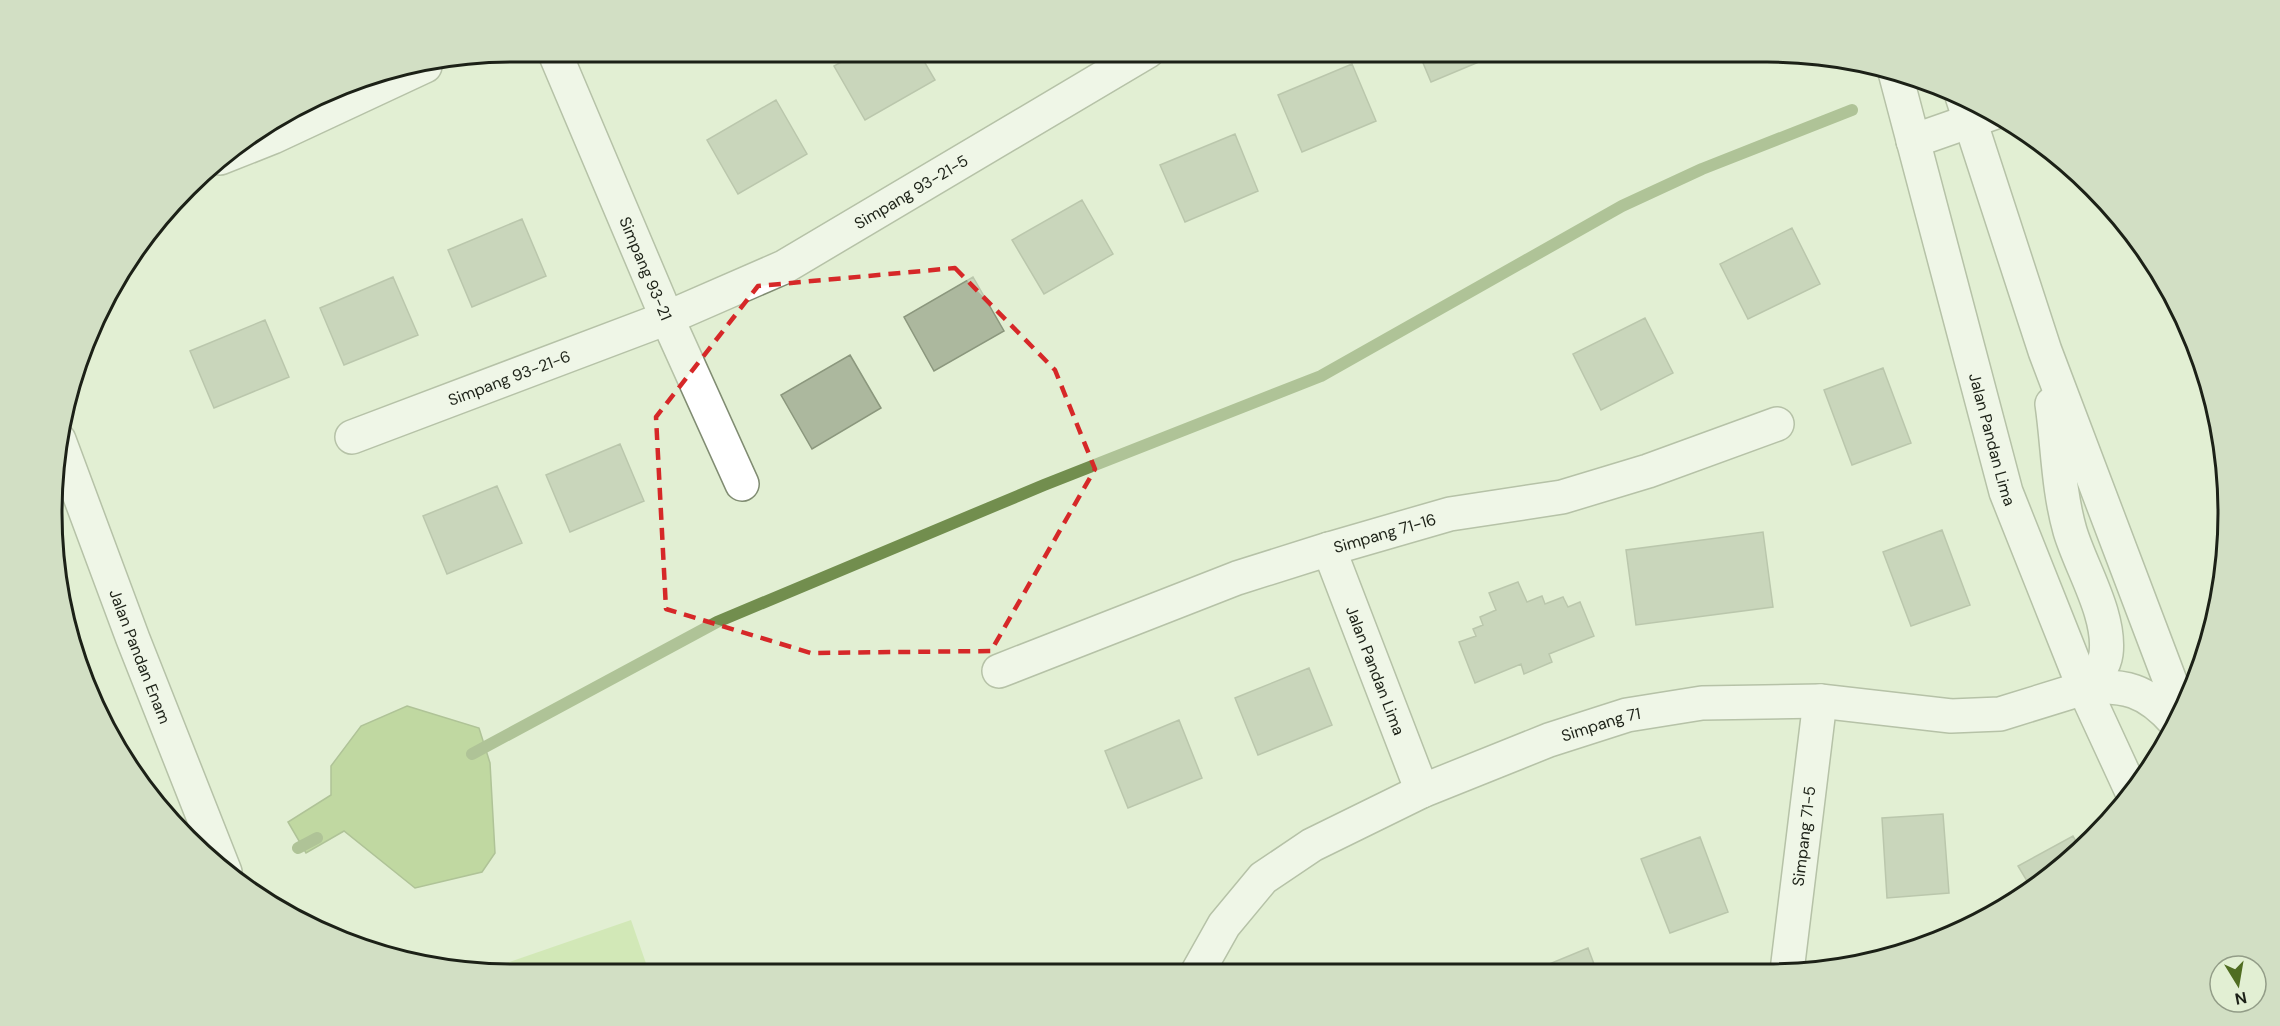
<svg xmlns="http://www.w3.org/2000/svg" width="2280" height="1026" viewBox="0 0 2280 1026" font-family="'DM Sans',sans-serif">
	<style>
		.green { fill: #bfe194 }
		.water { fill: #97bd65; stroke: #728e4e; stroke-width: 1.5 }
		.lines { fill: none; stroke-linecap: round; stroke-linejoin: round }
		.stream { stroke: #728e4e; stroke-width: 12 }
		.building { fill: #acb89e; stroke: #8b977d; stroke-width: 1.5 }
		.minor-casing { stroke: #808c72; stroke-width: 36 }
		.major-casing { stroke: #808c72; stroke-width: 36 }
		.minor { stroke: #fff; stroke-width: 33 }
		.major { stroke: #fff; stroke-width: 33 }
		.marked { fill: none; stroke: #d62828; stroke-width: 4.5; stroke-dasharray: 12 8; stroke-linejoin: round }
		.labels { text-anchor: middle; stroke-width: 4.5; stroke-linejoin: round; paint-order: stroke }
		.street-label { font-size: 16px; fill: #1c2117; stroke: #e2efd3 }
		.rim { fill: none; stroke: #1c2117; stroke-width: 3 }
	</style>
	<rect width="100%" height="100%" fill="#e2efd3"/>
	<path class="green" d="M631 920 650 975H513L486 970Z"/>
	<path class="water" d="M407 706 479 728 490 763 495 853 482 872 415 888 344 831 306 853 288 822 331 795V766L361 726Z"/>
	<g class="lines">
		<path class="stream" d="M472 754 717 622 1044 485 1321 376 1622 206 1702 169 1852 110
			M298 848 317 838"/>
	</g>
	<path class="building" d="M861 51H918L935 80 865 120 834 66Z
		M1418 51H1505L1431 82Z
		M1352 64 1376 121 1302 152 1278 95Z
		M776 100 807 154 738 194 707 140Z
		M1235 134 1258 191 1185 222 1160 165Z
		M1082 200 1113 254 1044 294 1012 240Z
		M522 219 546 276 472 307 448 250Z
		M1792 228 1820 284 1748 319 1720 264Z
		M393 277 418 335 344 365 320 308Z
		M973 277 1004 331 934 371 904 317Z
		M1645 318 1673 373 1601 410 1573 354Z
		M265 320 289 377 214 408 190 351Z
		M850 355 881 408 812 449 781 395Z
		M1883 368 1911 443 1852 465 1824 390Z
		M620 444 644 501 570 532 546 475Z
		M497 486 522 543 447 574 423 516Z
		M1942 530 1970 605 1911 626 1883 552Z
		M1763 532 1773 607 1636 625 1626 550Z
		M1518 582 1527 602 1542 596 1545 604 1563 597 1568 607 1580 602 1594 636 1549 654 1552 662 1524 674 1521 664 1475 683 1459 642 1476 636 1473 629 1483 625 1480 617 1496 610 1489 593Z
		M1309 668 1332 725 1258 755 1235 698Z
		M1179 720 1202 778 1128 808 1105 751Z
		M1943 814 1949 893 1887 898 1882 818Z
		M2073 836 2081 850 2071 861 2030 886 2018 866Z
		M1700 837 1728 912 1670 933 1641 859Z
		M1588 948 1597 972H1530Z"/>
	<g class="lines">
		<g class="minor-casing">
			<g id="minor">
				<path id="s1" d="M554 51 667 318 742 484"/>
				<path d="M1913 141 1996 112"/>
				<path d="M220 158 273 137 425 66"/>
				<path id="s2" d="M352 437 667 318 784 267 1148 51"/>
				<path id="s3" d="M59 440 133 639 225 872"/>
				<path id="s4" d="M1329 549 1422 791"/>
				<path id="s5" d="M999 671 1237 578 1329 549 1450 514 1562 497 1648 471 1777 424"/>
				<path id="s6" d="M1787 971 1820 701"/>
				<path id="s7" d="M1197 973 1224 925 1263 878 1312 845 1422 791 1549 740 1627 715 1702 703 1820 701 1951 716 2000 714 2084 688"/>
			</g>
		</g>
		<g class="major-casing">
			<g id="major">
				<path id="s8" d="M1895 72 2006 492 2084 688 2132 792"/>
				<path d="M1962 96 2045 351 2181 710"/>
				<path d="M2052 404C2058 446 2058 489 2070 531 2081 568 2111 615 2106 654 2104 669 2093 678 2084 688"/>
				<path d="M2084 688C2124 684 2147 690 2175 722"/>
			</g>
		</g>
		<use href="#minor" class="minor"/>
		<use href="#major" class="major"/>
	</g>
	<path d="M0 0H2280V1026H0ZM955 268 1055 370 1095 469 991 651 811 653 666 609 656 417 758 286Z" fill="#e2efd3" fill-opacity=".55" fill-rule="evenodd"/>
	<path class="marked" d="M955 268 1055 370 1095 469 991 651 811 653 666 609 656 417 758 286Z"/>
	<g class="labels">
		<g class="street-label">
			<text dy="6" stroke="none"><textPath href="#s2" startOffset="612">Simpang 93-21-5</textPath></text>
			<text dy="6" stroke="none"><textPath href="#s1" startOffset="236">Simpang 93-21</textPath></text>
			<text dy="6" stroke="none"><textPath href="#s2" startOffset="168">Simpang 93-21-6</textPath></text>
			<text dy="6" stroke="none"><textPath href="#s8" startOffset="380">Jalan Pandan Lima</textPath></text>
			<text dy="6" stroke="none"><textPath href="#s5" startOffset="410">Simpang 71-16</textPath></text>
			<text dy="6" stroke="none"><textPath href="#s3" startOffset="231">Jalan Pandan Enam</textPath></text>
			<text dy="6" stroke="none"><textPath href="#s4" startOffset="130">Jalan Pandan Lima</textPath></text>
			<text dy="6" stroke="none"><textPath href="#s7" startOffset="489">Simpang 71</textPath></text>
			<text dy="6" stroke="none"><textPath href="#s6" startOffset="136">Simpang 71-5</textPath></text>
		</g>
	</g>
	<path d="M0 0H2280V1026H0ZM513 62H1767A451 451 0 0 1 2218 513V513A451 451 0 0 1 1767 964H513A451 451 0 0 1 62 513V513A451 451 0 0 1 513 62Z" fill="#d2dfc4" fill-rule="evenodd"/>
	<path class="rim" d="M513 62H1767A451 451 0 0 1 2218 513V513A451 451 0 0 1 1767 964H513A451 451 0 0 1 62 513V513A451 451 0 0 1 513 62Z"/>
	<g transform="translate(2238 984) rotate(169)"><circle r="28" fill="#e2efd3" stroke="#939d88" stroke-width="1.5"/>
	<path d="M0-4.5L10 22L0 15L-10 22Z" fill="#506d22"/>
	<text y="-9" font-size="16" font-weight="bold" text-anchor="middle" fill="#1c2117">N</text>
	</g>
</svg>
